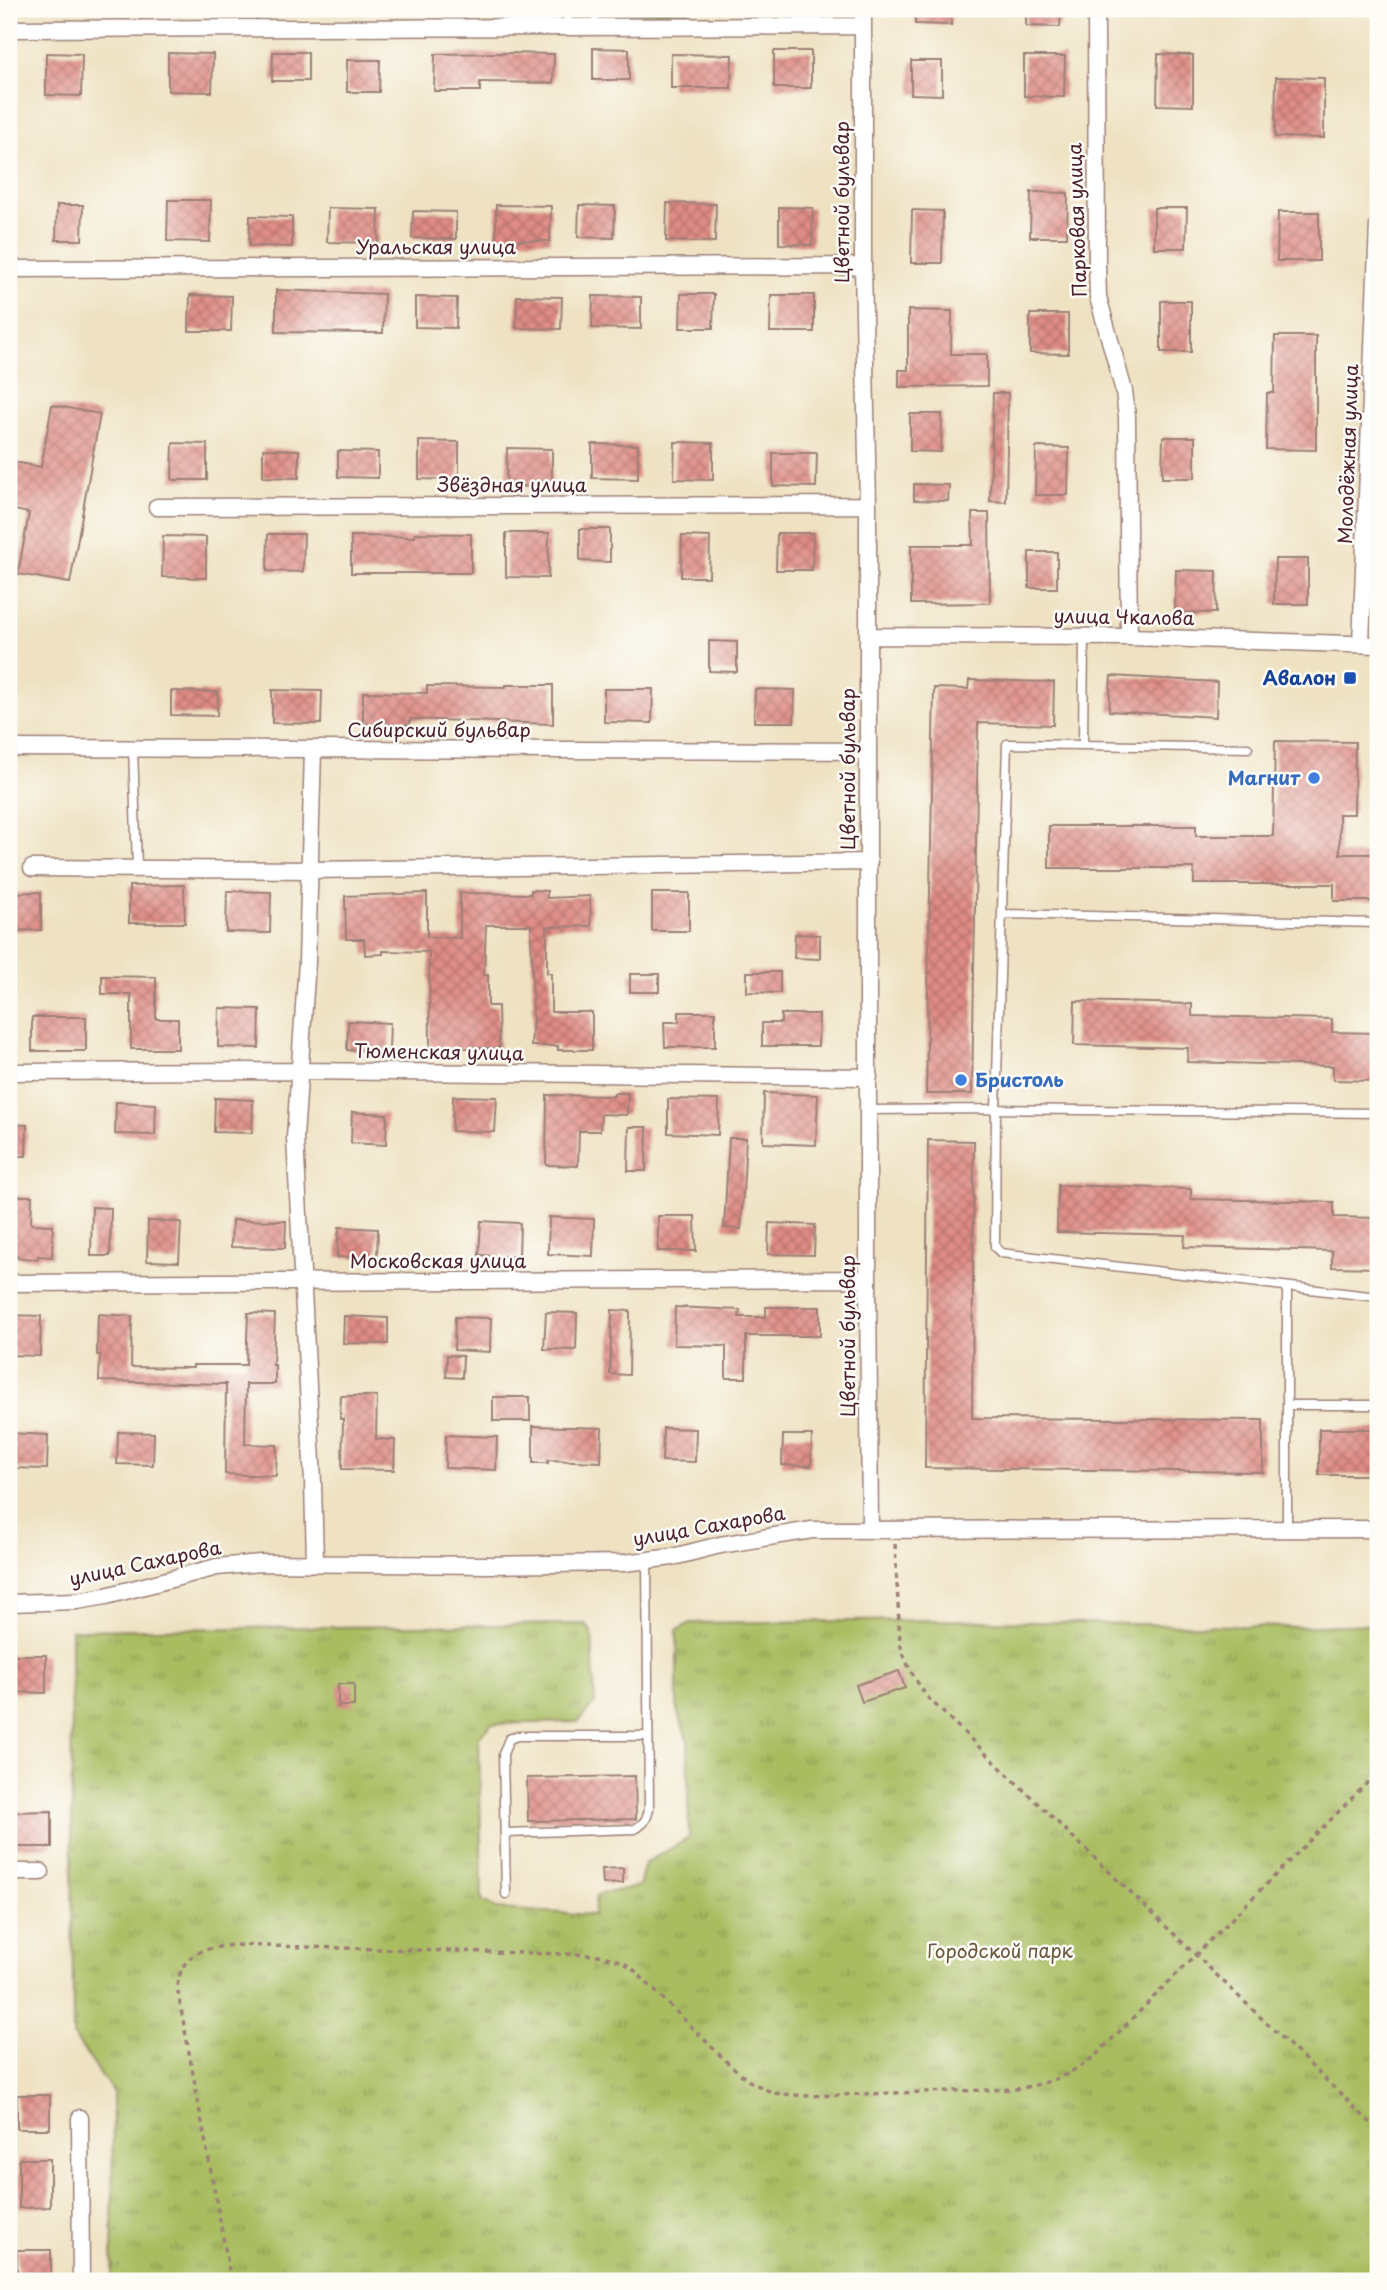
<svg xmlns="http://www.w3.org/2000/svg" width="1387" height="2290" viewBox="0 0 1387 2290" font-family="'Playpen Sans',sans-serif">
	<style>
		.grass { fill: url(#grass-tufts); stroke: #7a6e46; stroke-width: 2 }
		.forest { fill: url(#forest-firs); stroke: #686241; stroke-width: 2 }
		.building { fill: url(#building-cross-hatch) }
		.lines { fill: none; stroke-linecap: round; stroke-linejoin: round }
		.lane-casing { stroke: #9c8077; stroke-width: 11 }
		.street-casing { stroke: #9c8077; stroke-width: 19 }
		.path { stroke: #9c8077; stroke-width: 3.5; stroke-dasharray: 5 5; stroke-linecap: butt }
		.lane { stroke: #fff; stroke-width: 8 }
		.street { stroke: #fff; stroke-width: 16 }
		.transit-dot { fill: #1a4fb4; stroke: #fdfcf7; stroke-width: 2.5 }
		.shop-dot { fill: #3f7fe0; stroke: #fdfcf7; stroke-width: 2.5 }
		.labels { text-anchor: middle; stroke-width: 5; stroke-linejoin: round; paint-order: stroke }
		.street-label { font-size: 19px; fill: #4a1f2b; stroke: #fdfcf7 }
		.transit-label { font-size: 19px; font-weight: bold; fill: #164399; stroke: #fdfcf7; text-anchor: end }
		.shop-label { font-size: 19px; font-weight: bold; fill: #366cbe; stroke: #fdfcf7; text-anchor: end }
		.park-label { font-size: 19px; fill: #6b563e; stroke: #fdfcf7 }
	</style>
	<defs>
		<pattern id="grass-tufts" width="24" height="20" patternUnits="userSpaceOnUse" patternTransform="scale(1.75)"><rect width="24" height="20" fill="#a9bd61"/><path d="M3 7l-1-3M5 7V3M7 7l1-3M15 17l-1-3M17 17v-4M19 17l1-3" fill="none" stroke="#8c9950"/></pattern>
		<pattern id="forest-firs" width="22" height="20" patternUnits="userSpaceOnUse" patternTransform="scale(1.75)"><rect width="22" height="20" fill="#86a457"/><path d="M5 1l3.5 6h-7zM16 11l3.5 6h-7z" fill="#708548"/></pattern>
		<pattern id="building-cross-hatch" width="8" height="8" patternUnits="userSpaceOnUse" patternTransform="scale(1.75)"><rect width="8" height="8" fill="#df8c85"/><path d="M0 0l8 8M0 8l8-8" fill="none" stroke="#b7726d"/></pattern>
	</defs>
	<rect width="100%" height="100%" fill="#fdfcf7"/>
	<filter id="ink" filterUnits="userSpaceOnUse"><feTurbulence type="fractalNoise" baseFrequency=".0143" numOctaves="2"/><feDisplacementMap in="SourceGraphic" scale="14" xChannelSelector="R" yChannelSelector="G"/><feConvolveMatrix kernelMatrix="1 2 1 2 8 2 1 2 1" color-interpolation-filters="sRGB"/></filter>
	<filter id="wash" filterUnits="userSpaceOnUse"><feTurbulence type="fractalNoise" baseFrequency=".00686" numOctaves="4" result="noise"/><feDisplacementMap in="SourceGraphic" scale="28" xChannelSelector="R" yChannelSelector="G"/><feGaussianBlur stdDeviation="1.57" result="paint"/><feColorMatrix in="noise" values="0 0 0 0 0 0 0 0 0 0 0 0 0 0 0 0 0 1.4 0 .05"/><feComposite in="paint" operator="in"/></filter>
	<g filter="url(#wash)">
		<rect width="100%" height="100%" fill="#efe2c3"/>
		<path class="grass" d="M935 1620 1286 1627 1378 1624V2281H112L113 2092 73 2035 71 1630 585 1624 592 1632 595 1703 578 1722 491 1724 479 1737 482 1900 497 1909 594 1915 596 1895 639 1886 645 1863 689 1838 688 1741 677 1710V1630L691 1623Z"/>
		<path class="forest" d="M574 9H689V12L574 14Z"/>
		<g id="blocks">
			<path class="building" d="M915 9H951V25L915 24Z
				M1026 9H1061L1060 27 1026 26Z
				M593 48 629 49V80H593Z
				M774 51H811V88H774Z
				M273 52H308V81H272Z
				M46 53 82 54 81 96 46 95Z
				M168 53 213 54 212 92 168 91Z
				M506 53 554 54 553 83 480 82V91H434L435 54Z
				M671 54 732 55 731 88H671Z
				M1158 54 1193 55V106L1157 105Z
				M1024 56H1065L1064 97 1024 96Z
				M347 60H380L379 92H347Z
				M911 61H942V95L911 94Z
				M1276 77 1324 78V138L1275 137Z
				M1031 192 1068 193 1067 237H1030Z
				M168 200H211L210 242 167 241Z
				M667 203 716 204 715 242 666 241Z
				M57 205H83L82 240H56Z
				M496 205 551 206 550 241 496 240Z
				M579 205 615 206 614 238 578 237Z
				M779 207 813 208 812 245 779 244Z
				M328 208 379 209 378 243 327 242Z
				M1154 208H1187L1186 248H1154Z
				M912 210 943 211 942 263H911Z
				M413 211 456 212V239L412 238Z
				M1278 212H1319V261H1277Z
				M250 216 292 217V247L249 246Z
				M276 290 384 294 383 333 276 332Z
				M681 294H714L713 328H680Z
				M190 295 232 296 231 331H189Z
				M771 295H814V332H770Z
				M517 296 562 297 561 329 516 328Z
				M593 296 641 297V329L592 328Z
				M415 297 457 298 456 328 415 327Z
				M1161 301H1191V352H1161Z
				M908 310 952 311 951 354H987V386L899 387V370H908Z
				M1030 314H1068V354L1030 353Z
				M1275 336H1316V450L1266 449 1267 393H1274Z
				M993 393H1008L1006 502 990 501Z
				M52 405 100 414 70 583 18 574 29 513 9 509V461L41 467Z
				M910 414H942L941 452 910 451Z
				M1163 437H1195V478H1162Z
				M419 441 459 442V480L419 479Z
				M675 442 713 443V480L674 479Z
				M173 443 207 444V480H172Z
				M592 444 638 445V479L592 478Z
				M1036 447 1069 448 1068 495H1035Z
				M507 448 552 449V487L506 486Z
				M263 449 299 450V478L263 477Z
				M338 451 378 452V478L338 477Z
				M773 453H817L816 487 773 486Z
				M914 484 949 485 948 501 914 500Z
				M972 513H989L990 603 911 604V545H973Z
				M580 529H610V562L580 561Z
				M415 533 471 534V573H351V536L415 537Z
				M506 533H549L548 578 506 577Z
				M777 533H813L812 570H776Z
				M268 534H304L303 572 267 571Z
				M163 536 206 537V578L162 577Z
				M682 536 710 537 709 577H681Z
				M1029 552H1057V588H1029Z
				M1275 559H1308V604H1274Z
				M1176 570 1217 571 1216 613 1175 612Z
				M709 641 737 642V672L709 671Z
				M1111 676 1217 682 1216 717 1109 711Z
				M969 680 1054 682 1053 725 978 723 972 1094H926L934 688 968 689Z
				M506 685H553V724L410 719V725L363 724V692L427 693V686L506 687Z
				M604 689H653L652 723 604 722Z
				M755 689 795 690 794 722H754Z
				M272 690 322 691 321 724 272 723Z
				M171 691 218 692 217 716 171 715Z
				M1275 741 1355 742 1354 814H1339L1340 854H1378V901H1334V884H1194V868H1049V826H1196V836H1273Z
				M184 885 185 923H129V886Z
				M531 890 547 891V898L590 896 591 926 547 927V973H551V1012H592V1050H558V1046H531L533 1018 531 925H486L484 975H488V1006H498L499 1048H430L429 952 383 951V954L365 955 364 939H346L345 896 427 893V937L460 938V893L531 894Z
				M227 891 271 892 270 933 226 932Z
				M41 892V930L9 931V893Z
				M652 893H689V931H652Z
				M795 934 820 935V959L794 958Z
				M747 972H780V993L747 992Z
				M630 974H659V992H630Z
				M102 976 156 977V1019H178V1049H131V994H102Z
				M1075 1001 1192 1004V1016L1332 1019V1032L1378 1033V1081L1333 1080V1066L1187 1062 1188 1048 1074 1045Z
				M219 1008 260 1009 259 1048 218 1047Z
				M679 1012H715V1047H665L664 1022H679Z
				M781 1014H819L818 1046H762V1023H781Z
				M32 1017H86V1051H32Z
				M348 1021 390 1023 389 1051 347 1050Z
				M614 1093H628L627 1115 601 1114 600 1131H579L578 1166 546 1165 547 1095 614 1096Z
				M764 1093 818 1095 816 1145 763 1143Z
				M453 1096 497 1097 495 1132 452 1131Z
				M215 1098 253 1100 252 1133 214 1132Z
				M668 1099 719 1100 718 1135 668 1133Z
				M116 1102 156 1104 155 1135 115 1134Z
				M352 1112 387 1114 386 1145 351 1143Z
				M9 1124 27 1125 26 1156H9Z
				M629 1127H647L646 1171H628Z
				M729 1138H746L741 1229 724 1228Z
				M928 1140 974 1141 972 1418 1263 1420V1472L925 1468Z
				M1058 1185 1191 1189V1199L1334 1202V1217L1378 1218V1268L1332 1267V1251L1184 1247 1185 1235 1057 1232Z
				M9 1196H32L31 1224 53 1225 52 1257 38 1256V1259L18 1258V1256L9 1255Z
				M92 1207 111 1208 110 1256H91Z
				M658 1216H695L696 1251H658Z
				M549 1217 594 1219 593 1256 548 1254Z
				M232 1220 286 1221 285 1248 231 1247Z
				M148 1221 181 1222 179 1262 147 1261Z
				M481 1221 520 1223 519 1257 479 1255Z
				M769 1223 815 1225 814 1255 768 1254Z
				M339 1227 378 1229 377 1258 337 1257Z
				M675 1307 740 1310 739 1317H766V1307H820V1336H746V1378H726V1346L674 1345Z
				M612 1310 630 1311 629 1375 610 1374Z
				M546 1312 577 1313 576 1350 544 1349Z
				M248 1313 275 1314 273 1365H275V1384H246L245 1444 277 1445 276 1476 225 1474 226 1384 99 1381 100 1355H97L98 1314 132 1316 131 1367 193 1368V1365H246Z
				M9 1315 41 1316 40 1356 9 1355Z
				M344 1316 388 1318V1344L343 1343Z
				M455 1317 491 1318 490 1352 454 1350Z
				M447 1355 463 1356 462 1378 446 1377Z
				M341 1396H377L376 1439 395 1440 394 1470 342 1469 343 1419H340Z
				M493 1397H530V1421H493Z
				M533 1426 602 1428 601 1462 548 1460V1463H533Z
				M663 1428 696 1429 695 1462 662 1461Z
				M1319 1429H1378V1475H1319Z
				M118 1432 154 1433 153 1465 117 1464Z
				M9 1433 48 1435 47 1469 9 1468Z
				M446 1435 497 1437 496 1470 445 1468Z
				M783 1435H812L811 1466 782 1465Z
				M9 1655H46V1693L9 1692Z
				M899 1671 905 1688 862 1702 856 1685Z
				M338 1684H354V1706H338Z
				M635 1776 636 1819 528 1821 527 1778Z
				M52 1811V1847H11V1812Z
				M623 1868V1883L603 1884 602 1869Z
				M17 2095H50V2129H17Z
				M19 2159H50V2207L19 2208Z
				M17 2250H51V2281H17Z"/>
		</g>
	</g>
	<g filter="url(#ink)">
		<use href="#blocks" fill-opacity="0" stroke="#9c8077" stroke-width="2"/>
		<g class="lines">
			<g class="lane-casing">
				<path id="lane" d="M567 9 568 27
					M1084 637 1083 745 1007 744 996 1109 995 1247 1001 1253 1378 1297
					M1083 745 1248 748
					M133 747 137 868
					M1003 914 1378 923
					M869 1110 996 1109 1378 1113
					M1287 1287V1529
					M1288 1405H1378
					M505 1833 635 1829C644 1824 647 1819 649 1809L647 1560
					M506 1894 503 1754 509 1739 517 1736H648"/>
			</g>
			<g class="street-casing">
				<path id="street" d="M863 9V266L868 505V1279L870 1529
					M1096 9 1097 265 1098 297 1124 391 1127 417 1129 637
					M9 29 862 26
					M9 269 863 266
					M157 507 868 505
					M868 636 1129 637 1378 645
					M1361 643 1378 225
					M9 748 868 751
					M313 750 307 962 295 1138 313 1482 315 1562
					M32 868 310 870 869 862
					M9 1072 298 1071 869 1077
					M9 1283 868 1279
					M9 1603 77 1601 106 1596 217 1567 260 1563 490 1565 624 1563 673 1557 720 1545 812 1530 1378 1529
					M9 1872H41
					M80 2118 81 2281"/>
			</g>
			<path class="path" d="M895 1544 900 1643C905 1663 915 1679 927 1697L1378 2130
				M231 2281 177 1987C182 1952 201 1949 233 1945L599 1955 620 1961 631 1967 728 2063 749 2081 773 2093 804 2096 1016 2089C1050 2083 1072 2075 1098 2053L1378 1772"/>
			<use href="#lane" class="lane"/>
			<use href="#street" class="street"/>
		</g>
	</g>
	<rect class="transit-dot" x="1343" y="671" width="14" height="14" rx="3.5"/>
	<g class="shop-dot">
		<circle cx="1314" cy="778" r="7"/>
		<circle cx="961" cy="1080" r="7"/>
	</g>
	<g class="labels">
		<g class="street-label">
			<text transform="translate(842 202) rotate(-90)" y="7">Цветной бульвар</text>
			<text transform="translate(1077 220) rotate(-92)" y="7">Парковая улица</text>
			<text x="436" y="254">Уральская улица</text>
			<text transform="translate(1348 454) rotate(-88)" y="7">Молодёжная улица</text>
			<text x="512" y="492">Звёздная улица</text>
			<text transform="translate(1124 617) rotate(1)" y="7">улица Чкалова</text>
			<text x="439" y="737">Сибирский бульвар</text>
			<text transform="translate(848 769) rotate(-90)" y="7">Цветной бульвар</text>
			<text transform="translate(439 1052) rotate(1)" y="7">Тюменская улица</text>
			<text x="438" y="1268">Московская улица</text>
			<text transform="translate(848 1336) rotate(-90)" y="7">Цветной бульвар</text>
			<text transform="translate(709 1526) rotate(-10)" y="7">улица Сахарова</text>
			<text transform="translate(145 1563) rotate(-12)" y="7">улица Сахарова</text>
		</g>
		<g class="transit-label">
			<text x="1336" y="685">Авалон</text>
		</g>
		<g class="shop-label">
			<text x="1300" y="785">Магнит</text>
			<text x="975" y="1087" text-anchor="start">Бристоль</text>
		</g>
		<g class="park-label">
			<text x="1000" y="1958">Городской парк</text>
		</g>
	</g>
	<rect width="1387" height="2290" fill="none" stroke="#fdfcf7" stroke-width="35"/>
</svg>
